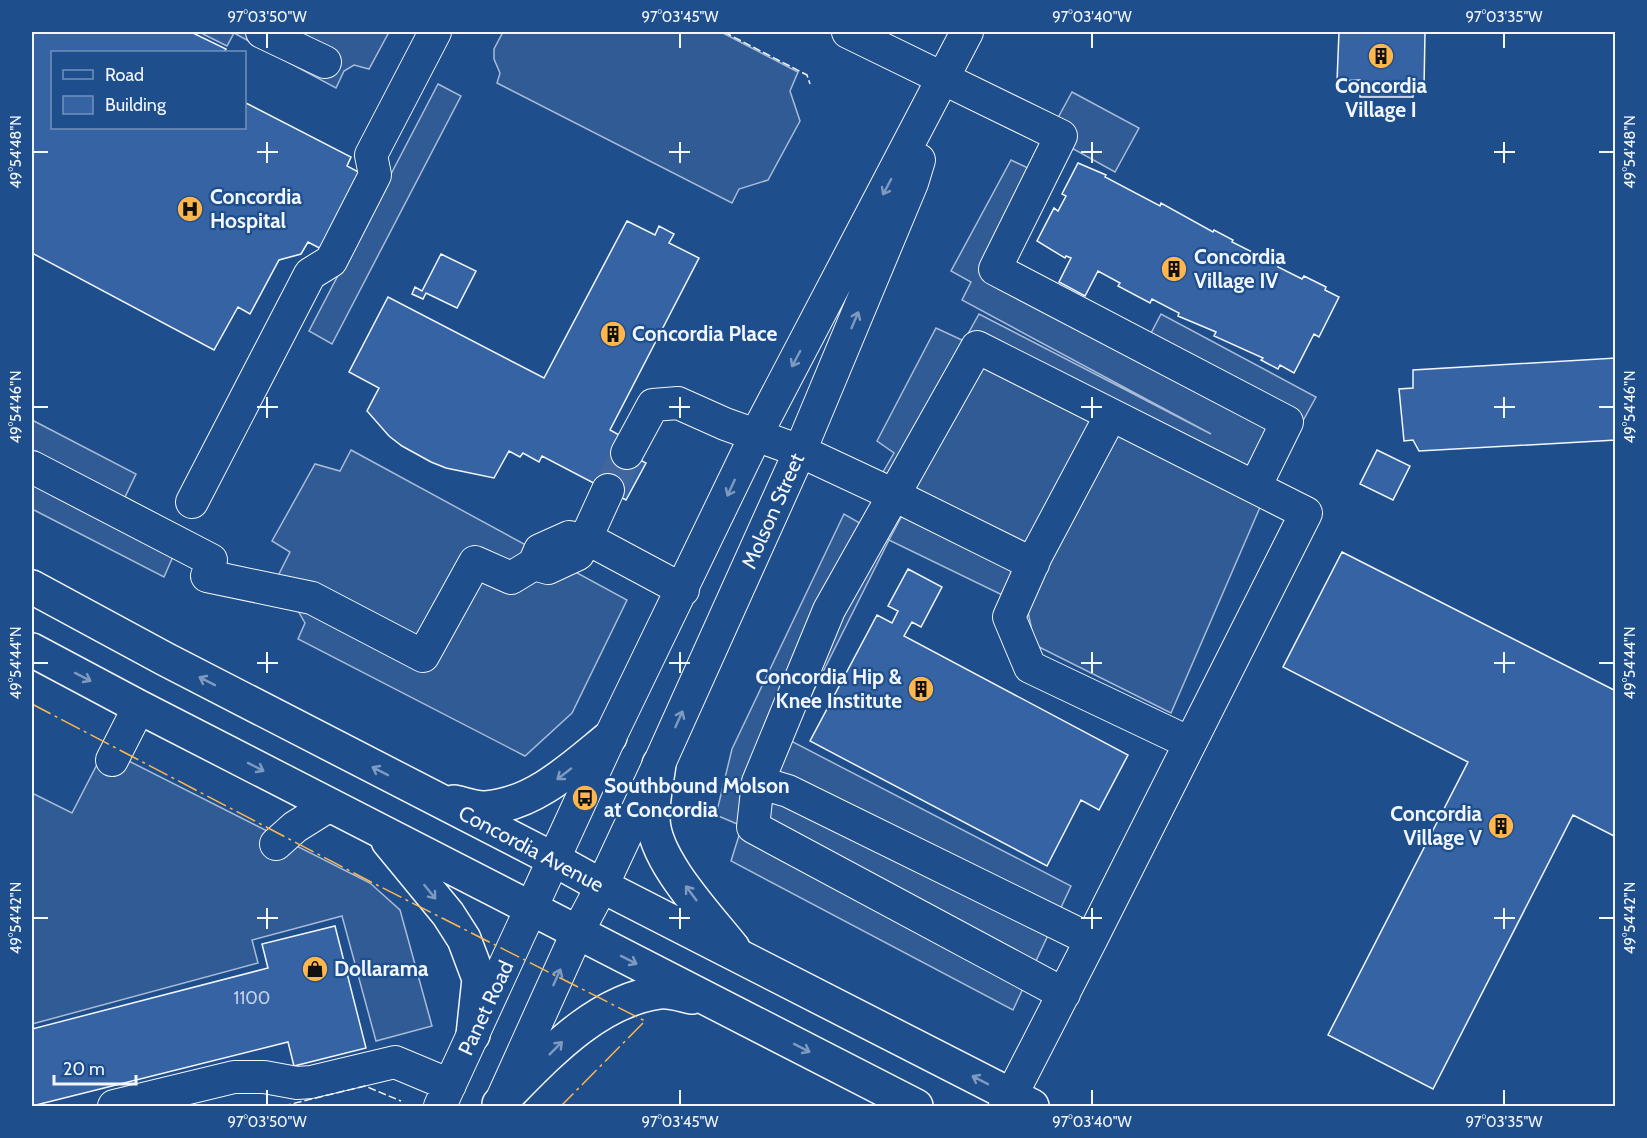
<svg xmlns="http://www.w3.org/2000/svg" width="1647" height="1138" viewBox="0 0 1647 1138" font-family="Cabin,sans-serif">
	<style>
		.built { fill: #305b95; stroke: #a8bbd7; stroke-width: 1.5 }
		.building { fill: #3563a3; stroke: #f2f6ff; stroke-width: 1.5 }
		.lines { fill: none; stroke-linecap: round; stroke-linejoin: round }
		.minor-tunnel { stroke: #3f679d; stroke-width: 32; stroke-dasharray: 32 16; stroke-linecap: butt }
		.minor-casing { stroke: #f2f6ff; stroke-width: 34 }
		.major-casing { stroke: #f2f6ff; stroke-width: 36 }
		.minor { stroke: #1f4e8c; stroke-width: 32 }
		.major { stroke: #1f4e8c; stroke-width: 33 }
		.fence { stroke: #f2f6ff; stroke-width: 1.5; stroke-dasharray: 8 3; stroke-linecap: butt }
		.power { stroke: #ffb74d; stroke-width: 1.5; stroke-dasharray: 21 4.5 3 4.5; stroke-linecap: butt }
		.oneway { stroke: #7e9ac0 }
		.ticks { fill: none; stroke: #f2f6ff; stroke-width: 2 }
		.labels { text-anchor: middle; stroke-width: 4.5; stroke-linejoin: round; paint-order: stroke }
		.number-label { font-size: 18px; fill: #c3d1e8 }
		.poi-label { font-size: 21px; font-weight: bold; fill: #f2f6ff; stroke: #1f4e8c; text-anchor: start }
		.street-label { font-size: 21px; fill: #f2f6ff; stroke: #1f4e8c }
		.neatline { fill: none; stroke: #f2f6ff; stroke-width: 2 }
		.ticks-label { font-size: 15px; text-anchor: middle; fill: #f2f6ff }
	</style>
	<rect width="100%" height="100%" fill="#1f4e8c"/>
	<path class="built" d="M199 32H389L369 69 354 65 344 71 336 88 234 33 227 46Z
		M503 32H721L798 72 790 91 800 121 768 180 739 189 732 203 497 83 500 73 494 59V49Z
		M438 84 461 96 332 344 309 331Z
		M1072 92 1139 128 1115 172 1070 147 1009 260 1150 335 1161 314 1316 397 1277 468 1171 713 1035 645 1027 607 889 540 789 740 1071 886 1013 1010 731 861 742 826 716 815 732 749 844 514 889 540 913 495 879 479 894 453 877 441 936 328 964 341 979 314 1211 434 962 300 971 282 951 271 1011 160 1030 169Z
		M32 420 136 474 125 497 185 529 164 577 32 509Z
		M351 450 627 600 572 713 525 756 298 639 305 623 278 576 290 552 272 541 315 464 340 471Z
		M105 749 370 883 400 910 432 1026 376 1041 342 916 252 940 258 963 32 1024V793L72 813Z"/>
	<path class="building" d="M32 32H191L226 49 224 52H52V128H244V102L351 157 347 166 366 176 327 252 308 242 301 254 279 260 250 314 238 307 214 350 32 253Z
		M1339 32H1425L1424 88H1414L1413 97H1360V80L1337 81Z
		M1078 163 1106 175 1105 177 1160 206 1161 203 1213 232 1214 230 1233 240 1232 242 1256 254 1257 252 1280 263 1278 267 1302 279 1304 276 1326 287 1325 290 1339 297 1319 337 1314 334 1294 373 1280 365 1278 369 1261 360 1263 358 1214 336 1216 332 1178 316 1179 313 1152 299 1150 303 1118 286 1120 283 1098 271 1085 296 1059 282 1071 258 1066 256 1065 258 1037 241 1054 208 1058 211 1066 196 1062 194Z
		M627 221 655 235 659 226 674 234 669 243 699 258 610 430 621 436 615 447 646 463 626 500 542 456 539 462 523 453 520 457 509 451 494 478 446 468 431 462 402 446 389 436 367 411 379 388 349 372 388 297 544 378Z
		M441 254 476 271 457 308 426 293 423 299 412 294 415 287 422 291Z
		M1616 358V440L1419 451 1413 440 1404 441 1399 389 1413 388V370Z
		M1377 450 1410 466 1393 500 1360 484Z
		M1342 552 1616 691V837L1573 815 1433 1089 1328 1035 1468 762 1283 667Z
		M908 569 942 587 921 627 912 622 904 636 1128 755 1099 810 1081 800 1047 866 810 741 877 615 892 623 898 611 888 606Z
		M335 926 366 1048 294 1066 288 1042 32 1106V1029L268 968 262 944Z"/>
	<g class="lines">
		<path class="minor-tunnel" d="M608 490 627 453"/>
		<g class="minor-casing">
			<path id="minor" d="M262 32 325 62
				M848 32 1061 136 995 269 1287 422 1255 487
				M1111 415 1036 556 1009 617 1030 667 1190 743
				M627 453 653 405 678 403 725 424 800 451 894 495 1033 564
				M32 467 211 560
				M192 502 310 274 331 261 375 175 371 155 435 32
				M569 537 581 541 578 554 548 568 534 564 540 550Z
				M586 538 608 490
				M581 541 586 538 683 590
				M207 576 312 598 423 656 475 562 511 578 534 564
				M112 760 139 707
				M758 782 788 791 1091 940
				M276 844 295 827 330 805
				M502 1099 577 933 602 886 659 764 800 451 912 183 919 160
				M114 1106 234 1077H264L297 1083 311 1082 395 1062 450 1085
				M440 1106 610 737 756 435 967 32
				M1005 1106 1011 1096 1091 940 1306 513 977 347 829 610 758 782 753 827 1064 994"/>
		</g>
		<g class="major-casing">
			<path id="major" d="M32 587 165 659 555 860 602 886 1032 1106
				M32 650 139 707 916 1106
				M659 764C657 781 652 801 653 819 654 860 707 915 733 948
				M454 802C464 804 476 809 486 808 535 804 573 767 610 737
				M388 841 448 914 464 939 479 979 473 1035
				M499 1104C544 1059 594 1001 660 992 670 991 682 995 692 997"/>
		</g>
		<use href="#minor" class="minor"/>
		<use href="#major" class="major"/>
		<path class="fence" d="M724 32 807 75 810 84
			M283 1106 365 1086 401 1101"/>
		<path class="power" d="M32 704 371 882 645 1021 561 1106"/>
	</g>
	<defs><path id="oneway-shaft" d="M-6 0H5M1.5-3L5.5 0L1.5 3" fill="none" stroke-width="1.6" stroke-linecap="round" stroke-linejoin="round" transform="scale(1.5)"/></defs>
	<g class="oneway">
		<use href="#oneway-shaft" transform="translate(887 187) rotate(118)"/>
		<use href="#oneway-shaft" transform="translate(855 320) rotate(-67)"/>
		<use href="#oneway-shaft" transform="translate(796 359) rotate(118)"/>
		<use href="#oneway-shaft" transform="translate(731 488) rotate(115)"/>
		<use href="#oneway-shaft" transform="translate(83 677) rotate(27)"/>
		<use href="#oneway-shaft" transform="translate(207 681) rotate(-153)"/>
		<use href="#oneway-shaft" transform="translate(679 719) rotate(-66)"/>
		<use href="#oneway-shaft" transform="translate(256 767) rotate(27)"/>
		<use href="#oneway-shaft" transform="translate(380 771) rotate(-153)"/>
		<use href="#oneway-shaft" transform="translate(564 774) rotate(142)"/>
		<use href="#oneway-shaft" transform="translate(430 892) rotate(51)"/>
		<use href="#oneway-shaft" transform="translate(691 893) rotate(-127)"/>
		<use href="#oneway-shaft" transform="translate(629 960) rotate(27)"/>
		<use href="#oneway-shaft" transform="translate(557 977) rotate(-66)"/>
		<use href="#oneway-shaft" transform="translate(556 1048) rotate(-45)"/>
		<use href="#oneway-shaft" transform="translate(802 1048) rotate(27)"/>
		<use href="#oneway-shaft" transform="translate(980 1080) rotate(-153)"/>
	</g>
	<path class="ticks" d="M267 33V48M680 33V48M1092 33V48M1504 33V48M267 142V163M680 142V163M1092 142V163M1504 142V163M33 152H48M257 152H278M669 152H690M1081 152H1102M1494 152H1515M1599 152H1614M267 397V418M680 397V418M1092 397V418M1504 397V418M33 407H48M257 407H278M669 407H690M1081 407H1102M1494 407H1515M1599 407H1614M267 652V673M680 652V673M1092 652V673M1504 652V673M33 663H48M257 663H278M669 663H690M1081 663H1102M1494 663H1515M1599 663H1614M267 908V929M680 908V929M1092 908V929M1504 908V929M33 918H48M257 918H278M669 918H690M1081 918H1102M1494 918H1515M1599 918H1614M267 1090V1105M680 1090V1105M1092 1090V1105M1504 1090V1105"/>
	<defs>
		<g id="building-disc" transform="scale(1.35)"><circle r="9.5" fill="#ffb74d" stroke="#1f4e8c"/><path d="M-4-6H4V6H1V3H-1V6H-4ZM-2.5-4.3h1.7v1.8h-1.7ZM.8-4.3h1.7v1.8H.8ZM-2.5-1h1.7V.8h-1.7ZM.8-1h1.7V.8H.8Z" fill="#111"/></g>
		<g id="hospital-disc" transform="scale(1.35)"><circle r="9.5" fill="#ffb74d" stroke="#1f4e8c"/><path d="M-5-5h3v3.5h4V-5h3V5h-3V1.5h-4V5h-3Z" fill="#111"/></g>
		<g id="bus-disc" transform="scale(1.35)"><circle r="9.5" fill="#ffb74d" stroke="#1f4e8c"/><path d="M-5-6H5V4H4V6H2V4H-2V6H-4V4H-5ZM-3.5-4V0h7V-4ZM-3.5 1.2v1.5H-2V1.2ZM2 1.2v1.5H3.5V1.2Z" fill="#111"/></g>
		<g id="shop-disc" transform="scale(1.35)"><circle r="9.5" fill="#ffb74d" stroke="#1f4e8c"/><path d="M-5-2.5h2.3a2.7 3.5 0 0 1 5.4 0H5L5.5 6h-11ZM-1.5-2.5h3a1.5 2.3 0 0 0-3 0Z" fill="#111"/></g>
	</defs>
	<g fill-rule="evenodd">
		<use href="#building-disc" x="1381" y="56"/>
		<use href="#hospital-disc" x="190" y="209"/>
		<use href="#building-disc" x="1174" y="269"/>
		<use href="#building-disc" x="613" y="334"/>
		<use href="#building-disc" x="921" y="689"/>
		<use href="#bus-disc" x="585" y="798"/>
		<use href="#building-disc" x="1501" y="826"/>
		<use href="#shop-disc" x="315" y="969"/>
	</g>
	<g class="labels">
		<g class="number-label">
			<text x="252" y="1004">1100</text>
		</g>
		<g class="poi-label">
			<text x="1381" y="93" text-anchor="middle">Concordia<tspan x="1381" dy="24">Village I</tspan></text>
			<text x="210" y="204">Concordia<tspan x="210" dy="24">Hospital</tspan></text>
			<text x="1194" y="264">Concordia<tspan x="1194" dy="24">Village IV</tspan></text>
			<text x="632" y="341">Concordia Place</text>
			<text x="902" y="684" text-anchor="end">Concordia Hip &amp;<tspan x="902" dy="24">Knee Institute</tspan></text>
			<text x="604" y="793">Southbound Molson<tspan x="604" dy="24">at Concordia</tspan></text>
			<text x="1482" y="821" text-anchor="end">Concordia<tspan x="1482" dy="24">Village V</tspan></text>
			<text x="334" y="976">Dollarama</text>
		</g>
		<g class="street-label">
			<text transform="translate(773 511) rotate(-66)" y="7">Molson Street</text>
			<text transform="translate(531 849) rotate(28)" y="7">Concordia Avenue</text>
			<text transform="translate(486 1008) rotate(-65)" y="7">Panet Road</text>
		</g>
	</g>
	<rect width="1647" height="1138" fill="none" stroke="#1f4e8c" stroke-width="66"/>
	<rect x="51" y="51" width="195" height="78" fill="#1f4e8c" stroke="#7391ba" stroke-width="1.5"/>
	<rect x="63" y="70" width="30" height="9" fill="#1f4e8c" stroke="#7391ba" stroke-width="1.5"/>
	<text x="105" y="81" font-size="18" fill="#f2f6ff">Road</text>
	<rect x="63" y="96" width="30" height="18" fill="#3563a3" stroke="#7391ba" stroke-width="1.5"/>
	<text x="105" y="111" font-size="18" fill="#f2f6ff">Building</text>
	<path d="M54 1075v9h82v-9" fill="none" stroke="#f2f6ff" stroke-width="3"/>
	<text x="63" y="1075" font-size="18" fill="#f2f6ff" stroke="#1f4e8c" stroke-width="4.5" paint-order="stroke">20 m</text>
	<rect x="33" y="33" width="1581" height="1072" class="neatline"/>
	<g class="ticks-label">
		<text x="267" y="22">97°03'50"W</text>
		<text x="680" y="22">97°03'45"W</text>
		<text x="1092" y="22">97°03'40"W</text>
		<text x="1504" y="22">97°03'35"W</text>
		<text transform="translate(16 152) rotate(-90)" y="5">49°54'48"N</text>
		<text transform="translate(1630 152) rotate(-90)" y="5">49°54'48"N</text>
		<text transform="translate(16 407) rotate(-90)" y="5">49°54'46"N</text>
		<text transform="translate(1630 407) rotate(-90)" y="5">49°54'46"N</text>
		<text transform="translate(16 663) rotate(-90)" y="5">49°54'44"N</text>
		<text transform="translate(1630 663) rotate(-90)" y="5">49°54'44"N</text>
		<text transform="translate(16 918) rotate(-90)" y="5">49°54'42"N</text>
		<text transform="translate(1630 918) rotate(-90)" y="5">49°54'42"N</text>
		<text x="267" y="1127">97°03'50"W</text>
		<text x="680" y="1127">97°03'45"W</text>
		<text x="1092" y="1127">97°03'40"W</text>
		<text x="1504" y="1127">97°03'35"W</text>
	</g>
</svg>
